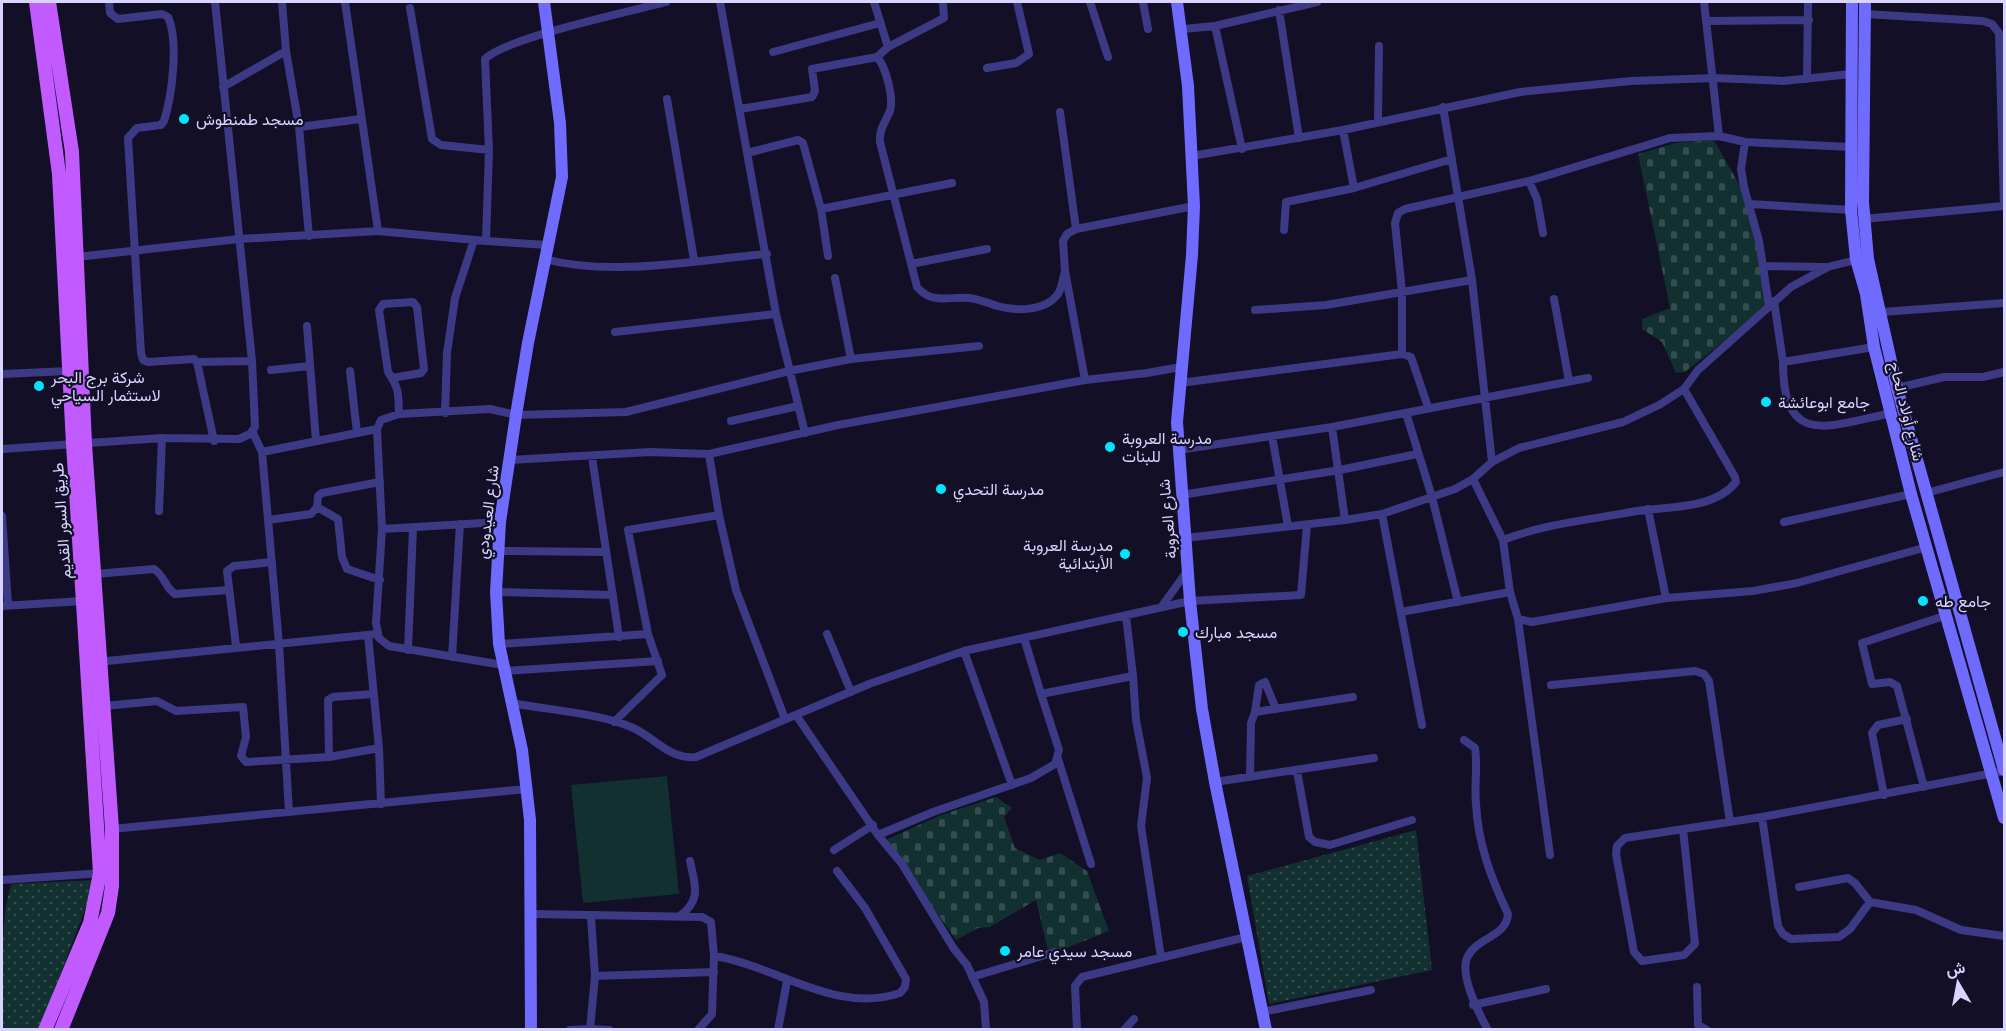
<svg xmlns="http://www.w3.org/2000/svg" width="2006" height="1031" viewBox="0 0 2006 1031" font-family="'Varela Round',Vazirmatn,sans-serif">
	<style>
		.grass { fill: #12302f }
		.cemetery { fill: url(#cemetery-stones) }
		.garden { fill: url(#garden-dots) }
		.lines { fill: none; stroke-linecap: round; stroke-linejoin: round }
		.street { stroke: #3d3a85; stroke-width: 8 }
		.secondary { stroke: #6f6bff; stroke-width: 12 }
		.primary { stroke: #c25bff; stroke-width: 14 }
		.poi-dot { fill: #00e5ff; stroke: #130f26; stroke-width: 2 }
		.labels { text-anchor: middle; stroke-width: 4.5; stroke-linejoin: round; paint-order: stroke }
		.poi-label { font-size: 16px; fill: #d9d4ff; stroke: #130f26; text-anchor: start }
		.street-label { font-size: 16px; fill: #d9d4ff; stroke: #130f26 }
	</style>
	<defs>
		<pattern id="cemetery-stones" width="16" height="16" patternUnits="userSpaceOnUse" patternTransform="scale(1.5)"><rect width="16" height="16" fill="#12302f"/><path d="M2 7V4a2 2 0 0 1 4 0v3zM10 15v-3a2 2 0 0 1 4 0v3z" fill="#344d4e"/></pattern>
		<pattern id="garden-dots" width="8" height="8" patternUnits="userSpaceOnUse" patternTransform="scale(1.5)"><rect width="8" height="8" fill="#12302f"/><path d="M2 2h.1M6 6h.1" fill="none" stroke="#344d4e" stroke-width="1.8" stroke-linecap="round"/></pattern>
	</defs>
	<rect width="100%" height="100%" fill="#130f26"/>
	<path class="grass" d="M667 776 679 894 583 903 571 785Z"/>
	<path class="cemetery" d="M1714 140 1750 204 1769 306 1685 372 1676 373 1662 342 1642 329V319L1670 308 1638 154 1676 143Z
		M996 797 1012 808 1004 817 1015 848 1040 860 1060 853 1087 871 1109 931 1049 955 1036 900 990 927 978 928 956 940 886 840 941 815Z"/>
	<path class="garden" d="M1416 830 1432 970 1269 1004 1247 876Z
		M96 880 40 1029H7L2 1027C2 994 0 908 12 884Z"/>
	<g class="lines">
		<path class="street" d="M109 2 110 13 118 19 162 14 168 17C179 41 172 96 164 121L161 125 137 128 128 138 141 353 143 360 148 362 194 359 197 362 214 441
			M282 2 286 51 299 127 309 236
			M720 2 776 314 805 433
			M874 2 888 47 877 57C886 67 894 98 890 111 885 122 879 130 880 142L917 287C932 305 949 296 969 298 979 299 988 303 997 306 1015 311 1045 312 1058 294 1062 288 1063 278 1065 271
			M1090 2 1108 57
			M1143 2 1148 29
			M1704 2 1719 136
			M410 8 432 139 441 145 489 150
			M1279 10 1299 138
			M1865 14 1983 21 1992 24 1999 33 2004 206
			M1706 21 1809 20
			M1215 26 1242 149
			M1183 29 1215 26 1317 2
			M888 47 944 18 943 2
			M773 52 880 23
			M987 68 1016 63 1029 54 1017 2
			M1807 79 1808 2
			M223 87 286 51
			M667 99 694 260
			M1443 107 1472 280 1492 462
			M740 109 812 97 815 91 812 69 877 57
			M1060 112 1076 229
			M1378 121 1379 46
			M299 127 361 119
			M1343 130 1354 188 1452 159
			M1745 142 1741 169 1744 187 1759 241 1769 306
			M747 153 798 140 803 143 821 209 828 256
			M1192 156 1343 130 1520 92 1631 81 1714 78 1783 81 1851 74
			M1529 181 1537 199 1543 233
			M1750 204 1851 210
			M821 209 952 183
			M1863 219 2004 206
			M1284 230 1286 202 1354 188
			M378 231 486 241
			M547 245 486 241 489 150 485 59C505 38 632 11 666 2
			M77 257 239 239 378 231 345 2
			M544 259C613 277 696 260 767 254
			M911 264 987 249
			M1764 266 1826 267
			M835 278 851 359
			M1554 299 1569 381
			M1774 301 1783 362 1874 347
			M1255 310 1326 305 1472 280
			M1882 312 2004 303
			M307 326 316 441
			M615 332 776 314
			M197 362 252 361
			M1783 362C1783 450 1830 425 1892 413
			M271 370 310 366
			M350 371 357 433
			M2 374 69 371
			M392 378 421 373 424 369 417 307 413 302 383 304 379 310 388 372C400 390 398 393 399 414
			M1085 380 1065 271 1063 241 1067 234 1076 229 1194 206
			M1180 383 1402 354
			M1897 388 1944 377H1983L2004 372
			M1684 389 1735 477 1736 482C1714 510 1668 506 1637 511 1593 519 1544 524 1503 540L1510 592 1518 619 1532 622 1666 598 1753 591 1797 583 1927 547
			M1428 407 1411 357 1402 354V292L1395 223 1398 213 1405 209 1529 181 1670 138 1719 136 1745 142 1850 147
			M445 413 447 353 455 298 474 240
			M1406 413 1432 497 1458 602
			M731 421 798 406
			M1332 427 1345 520
			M252 431 262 452 279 644 289 812
			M1272 436 1288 526
			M2 449 162 438 239 439 250 434 255 427 252 361 215 2
			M1178 450 1332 427 1588 378
			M262 452 377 429
			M709 454 719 515 736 590 785 719
			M592 457 619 637
			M510 460 650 452 709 454 838 425 1085 380 1147 373 1181 367
			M1473 479 1503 540
			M1926 493 2004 472
			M1181 495 1340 470 1417 454
			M317 507 338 519 342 557 347 569 380 580
			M1648 509 1666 598
			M159 511 162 438
			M1382 514 1422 725
			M2 516 8 605
			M268 520 311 514 317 507 318 496 322 493 380 482
			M1784 522 1911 494
			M382 529 500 522
			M1185 538 1345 520 1382 514 1455 489 1473 479 1492 462 1519 448 1623 422 1659 405 1684 389 1698 370 1791 287 1828 267 1859 259
			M498 551 605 552
			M95 574 154 569C165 576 165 588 175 594L228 590
			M496 592 613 595
			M2 606 83 601
			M1162 606 1188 570
			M1401 612 1510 592
			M1126 616 1133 676
			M1518 619 1550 855
			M827 634 851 692
			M368 635 379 748 381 804
			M1024 638 1041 694 1133 676 1136 720 1147 778 1141 826 1161 957
			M499 644 648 634
			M236 646 227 571 234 566 272 562
			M408 650 413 528
			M964 651 1012 785
			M452 657 460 524
			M97 662 377 634
			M503 665 389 646 379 638 376 623 382 529 377 429 381 420 399 414 490 409 516 415 626 412 789 371 851 359 979 346
			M504 671 658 661
			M1551 685 1695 671 1704 674 1709 681 1730 822
			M512 703C549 710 597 713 631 727 655 737 669 760 696 757L869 684 964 651 1190 601 1301 595 1307 525
			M104 706 157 701 176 711 243 707 246 737 241 756 246 762 329 757 379 748
			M1255 712 1259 685 1265 682 1276 709
			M796 715 878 835 902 864 954 949 967 965 984 1002 986 1030
			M614 722 662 675 648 634 628 530 719 515
			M1464 740 1475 748C1478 767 1474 785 1476 804 1478 844 1491 878 1508 914 1507 936 1477 938 1468 956 1458 973 1479 1014 1488 1030
			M329 757 328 700 333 697 373 694
			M1058 759 1091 864
			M1297 771 1309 837 1315 842 1330 845 1412 820
			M1250 777 1251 723 1255 712 1353 697
			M1215 782 1374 758
			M1924 787 1897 686 1890 682 1872 684 1862 643 1947 615
			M1884 795 1872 733 1878 725 1907 719
			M1762 817 1778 926 1783 934 1791 939 1839 937 1850 929 1870 902
			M112 829 527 789
			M1683 829 1695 944 1684 955 1642 961 1634 952 1616 854 1617 846 1625 838 1762 817 2004 771
			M878 835 933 812 1031 778 1055 764 1059 750 1041 694
			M834 850 873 825
			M2 880 103 873
			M1799 887 1848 878 1855 883 1870 902 1916 910 1961 930 2004 936
			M532 914 702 917 711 922 714 956C775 965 835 1015 900 993L905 987 906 979 865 908 837 871
			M680 916C702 899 695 886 690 861
			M595 976 714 972
			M972 977 1055 952
			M1697 987 1698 1025 1707 1030
			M1473 1005 1546 989
			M1262 1012 1371 990
			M590 1029 609 1030
			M570 1030 590 1029 595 976 591 917
			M698 1030 712 1014 714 956
			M778 1030 787 981
			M1077 1030 1075 986 1082 977 1246 937
			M1124 1030 1134 1019"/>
		<path class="secondary" d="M1177 2 1188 86 1194 206 1192 255 1177 422 1190 601 1202 709 1215 782 1266 1030
			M1852 2 1851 210 1856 259 1866 294 1874 347 1911 494 2004 818
			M1865 2 1863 202 1868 259 1897 388 2004 770
			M531 1030 530 820 522 750 499 644 496 592 500 522 516 415 528 343 562 177 560 123 544 2"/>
		<path class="primary" d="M36 2 59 174 73 444 100 873 90 923 45 1030
			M49 2 72 152 85 444 112 829V886L108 913 61 1030"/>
	</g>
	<g class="poi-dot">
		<circle cx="184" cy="119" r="6"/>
		<circle cx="39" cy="386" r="6"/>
		<circle cx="1766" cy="402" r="6"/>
		<circle cx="1110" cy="447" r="6"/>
		<circle cx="941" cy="489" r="6"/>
		<circle cx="1125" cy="554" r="6"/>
		<circle cx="1923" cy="601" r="6"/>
		<circle cx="1183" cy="632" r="6"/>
		<circle cx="1005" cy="951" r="6"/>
	</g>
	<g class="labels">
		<g class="poi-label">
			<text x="196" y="125">مسجد طمنطوش</text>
			<text x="51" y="383">شركة برج البحر<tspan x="51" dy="18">لاستثمار السياحي</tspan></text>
			<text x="1778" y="408">جامع ابوعائشة</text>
			<text x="1122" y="444">مدرسة العروبة<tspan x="1122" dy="18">للبنات</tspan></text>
			<text x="953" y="495">مدرسة التحدي</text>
			<text x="1113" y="551" text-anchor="end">مدرسة العروبة<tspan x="1113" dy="18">الأبتدائية</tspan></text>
			<text x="1935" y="607">جامع طه</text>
			<text x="1195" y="638">مسجد مبارك</text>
			<text x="1017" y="957">مسجد سيدي عامر</text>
		</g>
		<g class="street-label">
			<text transform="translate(1907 411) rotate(76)" y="6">شارع أولاد الحاج</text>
			<text transform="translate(487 512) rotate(-83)" y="6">شارع العيدودي</text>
			<text transform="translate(1167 519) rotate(-95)" y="6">شارع العروبة</text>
			<text transform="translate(61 521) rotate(-94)" y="6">طريق السور القديم</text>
		</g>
	</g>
	<rect width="2006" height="1031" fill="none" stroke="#d9d4ff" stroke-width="6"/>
	<g transform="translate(1958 983) rotate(350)" stroke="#130f26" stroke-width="4.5" paint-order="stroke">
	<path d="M0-4.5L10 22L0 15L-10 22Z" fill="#d9d4ff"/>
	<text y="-9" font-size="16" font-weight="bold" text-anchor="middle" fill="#d9d4ff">ش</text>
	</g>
</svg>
